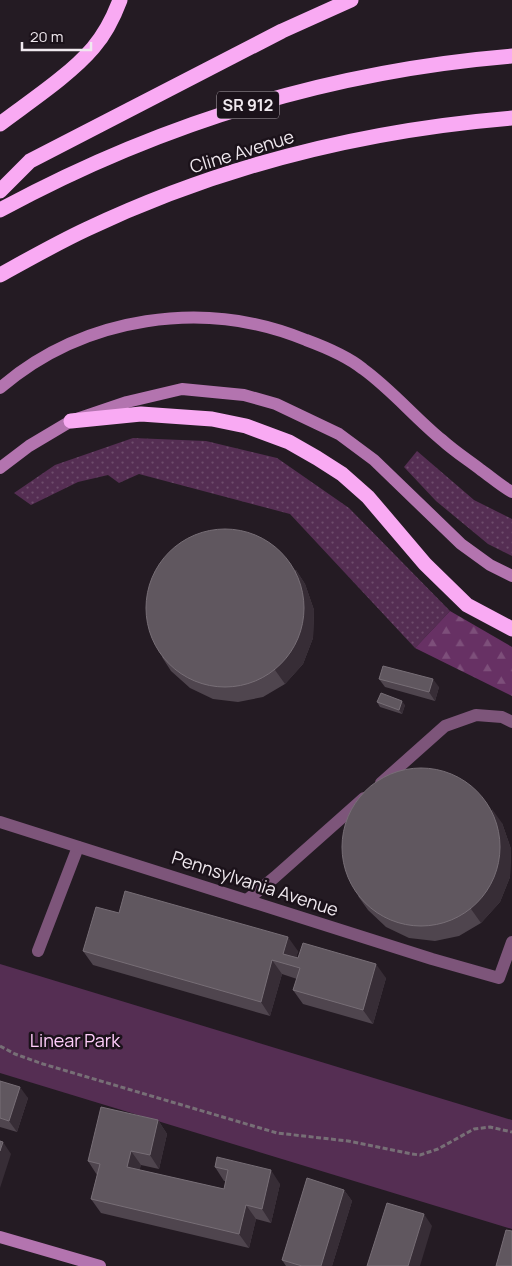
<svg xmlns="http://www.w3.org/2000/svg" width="512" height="1266" viewBox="0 0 512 1266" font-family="Manrope,sans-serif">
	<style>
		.grass { fill: url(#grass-dots) }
		.forest { fill: url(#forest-firs) }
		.park { fill: #552e53 }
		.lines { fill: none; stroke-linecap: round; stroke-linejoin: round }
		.path { stroke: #776f76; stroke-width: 3; stroke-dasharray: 5 2.5; stroke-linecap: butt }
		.lane { stroke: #7d557a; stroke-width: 12 }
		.street { stroke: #7d557a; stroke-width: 12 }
		.secondary { stroke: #b374af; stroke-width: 12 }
		.highway { stroke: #f9aaf3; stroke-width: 15 }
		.wall { fill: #4f454e }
		.shaded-wall { fill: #372d36 }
		.building { fill: #60575f; stroke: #776e76 }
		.labels { text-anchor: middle; stroke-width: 5; stroke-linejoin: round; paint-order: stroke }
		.shield { fill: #1b121a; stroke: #b0a8af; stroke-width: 1 }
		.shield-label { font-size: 16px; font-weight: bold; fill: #f0e9ef }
		.street-label { font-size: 18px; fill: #f0e9ef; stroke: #1b121a }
		.park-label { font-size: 18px; fill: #ffcdfb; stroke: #1b121a }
	</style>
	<defs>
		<pattern id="grass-dots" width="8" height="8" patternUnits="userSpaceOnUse" patternTransform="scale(1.25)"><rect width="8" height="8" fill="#552e53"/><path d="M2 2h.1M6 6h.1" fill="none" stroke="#6e4c6c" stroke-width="1.8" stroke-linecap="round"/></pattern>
		<pattern id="forest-firs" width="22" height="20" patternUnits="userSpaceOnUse" patternTransform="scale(1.25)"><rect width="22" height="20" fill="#673164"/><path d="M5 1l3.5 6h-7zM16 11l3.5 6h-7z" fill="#7d4f7a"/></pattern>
	</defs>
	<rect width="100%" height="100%" fill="#241b23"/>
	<path class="grass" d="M133 438 206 441 277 458 349 508 450 611 415 648 290 514 139 474 119 483 108 475 78 482 31 505 14 493 55 465Z
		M417 451 474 500 512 519V556L488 544 436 501 404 467Z"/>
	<path class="forest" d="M450 611 512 647V696L415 648Z"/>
	<path class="park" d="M0 964 512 1120V1229L0 1073Z"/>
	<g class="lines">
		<path class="path" d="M0 1046 15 1054 43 1064 277 1133 348 1141 412 1154 420 1155 438 1149 474 1129 490 1127 512 1132"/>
		<path class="lane" d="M381 783 445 726 476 715 502 717 512 722
			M247 900 275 877 364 798
			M38 951 78 847"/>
		<path class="street" d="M0 822 432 959 499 978 512 942"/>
		<path class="secondary" d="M0 388C84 316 204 298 306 340 325 347 347 356 363 369 392 390 415 418 442 440 454 451 468 460 481 470 491 477 501 486 512 492
			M0 468 29 446 71 421 127 402 182 389 244 395 276 404 339 434 374 460 461 544 490 565 512 576
			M0 1237 100 1266"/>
		<path class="highway" d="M0 124C29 102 70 75 93 48 105 34 114 16 120 0
			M0 191 30 161 282 31 351 0
			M0 210C161 123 329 71 512 56
			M0 275C29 259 57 243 87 229 220 166 366 130 512 118
			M71 421 141 414 212 419 246 426 289 442 317 458 342 474 368 497 425 564 467 605 512 629"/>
	</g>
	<path class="wall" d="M296 570 305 584 314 610 313 638 303 664 285 684 263 697 238 702 213 699 190 688 171 671 162 657Z
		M379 679 439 687 435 701 385 687Z
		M377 702 405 705 402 714 380 707Z
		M502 823 511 849 510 877 500 902 481 923 459 936 435 941 409 938 386 927 368 910 358 896Z
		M119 913 298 951 296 958 386 978 373 1024 303 1004 293 990 297 979 282 974 270 1016 93 965 83 951Z
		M0 1081 28 1098 17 1132 0 1127Z
		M158 1120 167 1134 159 1169 141 1165 139 1170 224 1189 226 1181H224L215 1167 217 1157 280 1184 271 1223 256 1219 249 1248 101 1213 91 1199 97 1175 88 1161Z
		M344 1190 352 1201 332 1266H286L282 1260Z"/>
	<path class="shaded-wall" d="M296 570 305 584 314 610 313 638 303 664 285 684 275 670Z
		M433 679 439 687 435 701 429 692Z
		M402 701 405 705 402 714 399 710Z
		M492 809 502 823 511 849 510 877 500 902 481 923 471 909Z
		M288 937 298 951 294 966 283 954Z
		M272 960 282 974 270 1016 261 1002Z
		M376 964 386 978 373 1024 363 1010Z
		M20 1087 28 1098 17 1132 9 1121Z
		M158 1120 167 1134 159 1169 150 1155Z
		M3 1142 11 1154 0 1188V1151Z
		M131 1151 141 1165 137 1181 127 1167Z
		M271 1170 280 1184 271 1223 262 1209Z
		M344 1190 352 1201 332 1266H321Z
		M246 1205 256 1219 249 1248 239 1234Z
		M424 1214 432 1226 420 1266H408Z"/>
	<path class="building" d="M146 608a79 79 0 1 1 158 0a79 79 0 1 1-158 0Z
		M383 666 433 679 429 692 379 679Z
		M381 693 402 701 399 710 377 702Z
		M342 847a79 79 0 1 1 158 0a79 79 0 1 1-158 0Z
		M125 891 288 937 283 954 298 958 303 943 376 964 363 1010 293 990 300 968 272 960 261 1002 83 951 96 907 119 913Z
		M0 1081 20 1087 9 1121 0 1118Z
		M101 1107 158 1120 150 1155 131 1151 127 1167 224 1189 228 1170 215 1167 217 1157 271 1170 262 1209 246 1205 239 1234 91 1199 100 1164 88 1161Z
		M0 1141 3 1142 0 1151Z
		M307 1178 344 1190 321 1266H302L282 1260Z
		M387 1203 424 1214 408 1266H367Z
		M506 1230 512 1231V1266H496Z"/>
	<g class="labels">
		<rect class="shield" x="217" y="91.5" width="62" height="27" rx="4"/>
		<g class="shield-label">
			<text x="248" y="111">SR 912</text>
		</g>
		<g class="street-label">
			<text transform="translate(242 152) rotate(-17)" y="6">Cline Avenue</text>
			<text transform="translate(255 884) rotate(18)" y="6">Pennsylvania Avenue</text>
		</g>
		<g class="park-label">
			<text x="75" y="1047">Linear Park</text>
		</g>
	</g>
	<path d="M22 42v8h69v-8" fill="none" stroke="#f0e9ef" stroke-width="2.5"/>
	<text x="30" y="42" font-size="15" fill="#f0e9ef" stroke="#1b121a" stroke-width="4" paint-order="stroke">20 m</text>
</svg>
